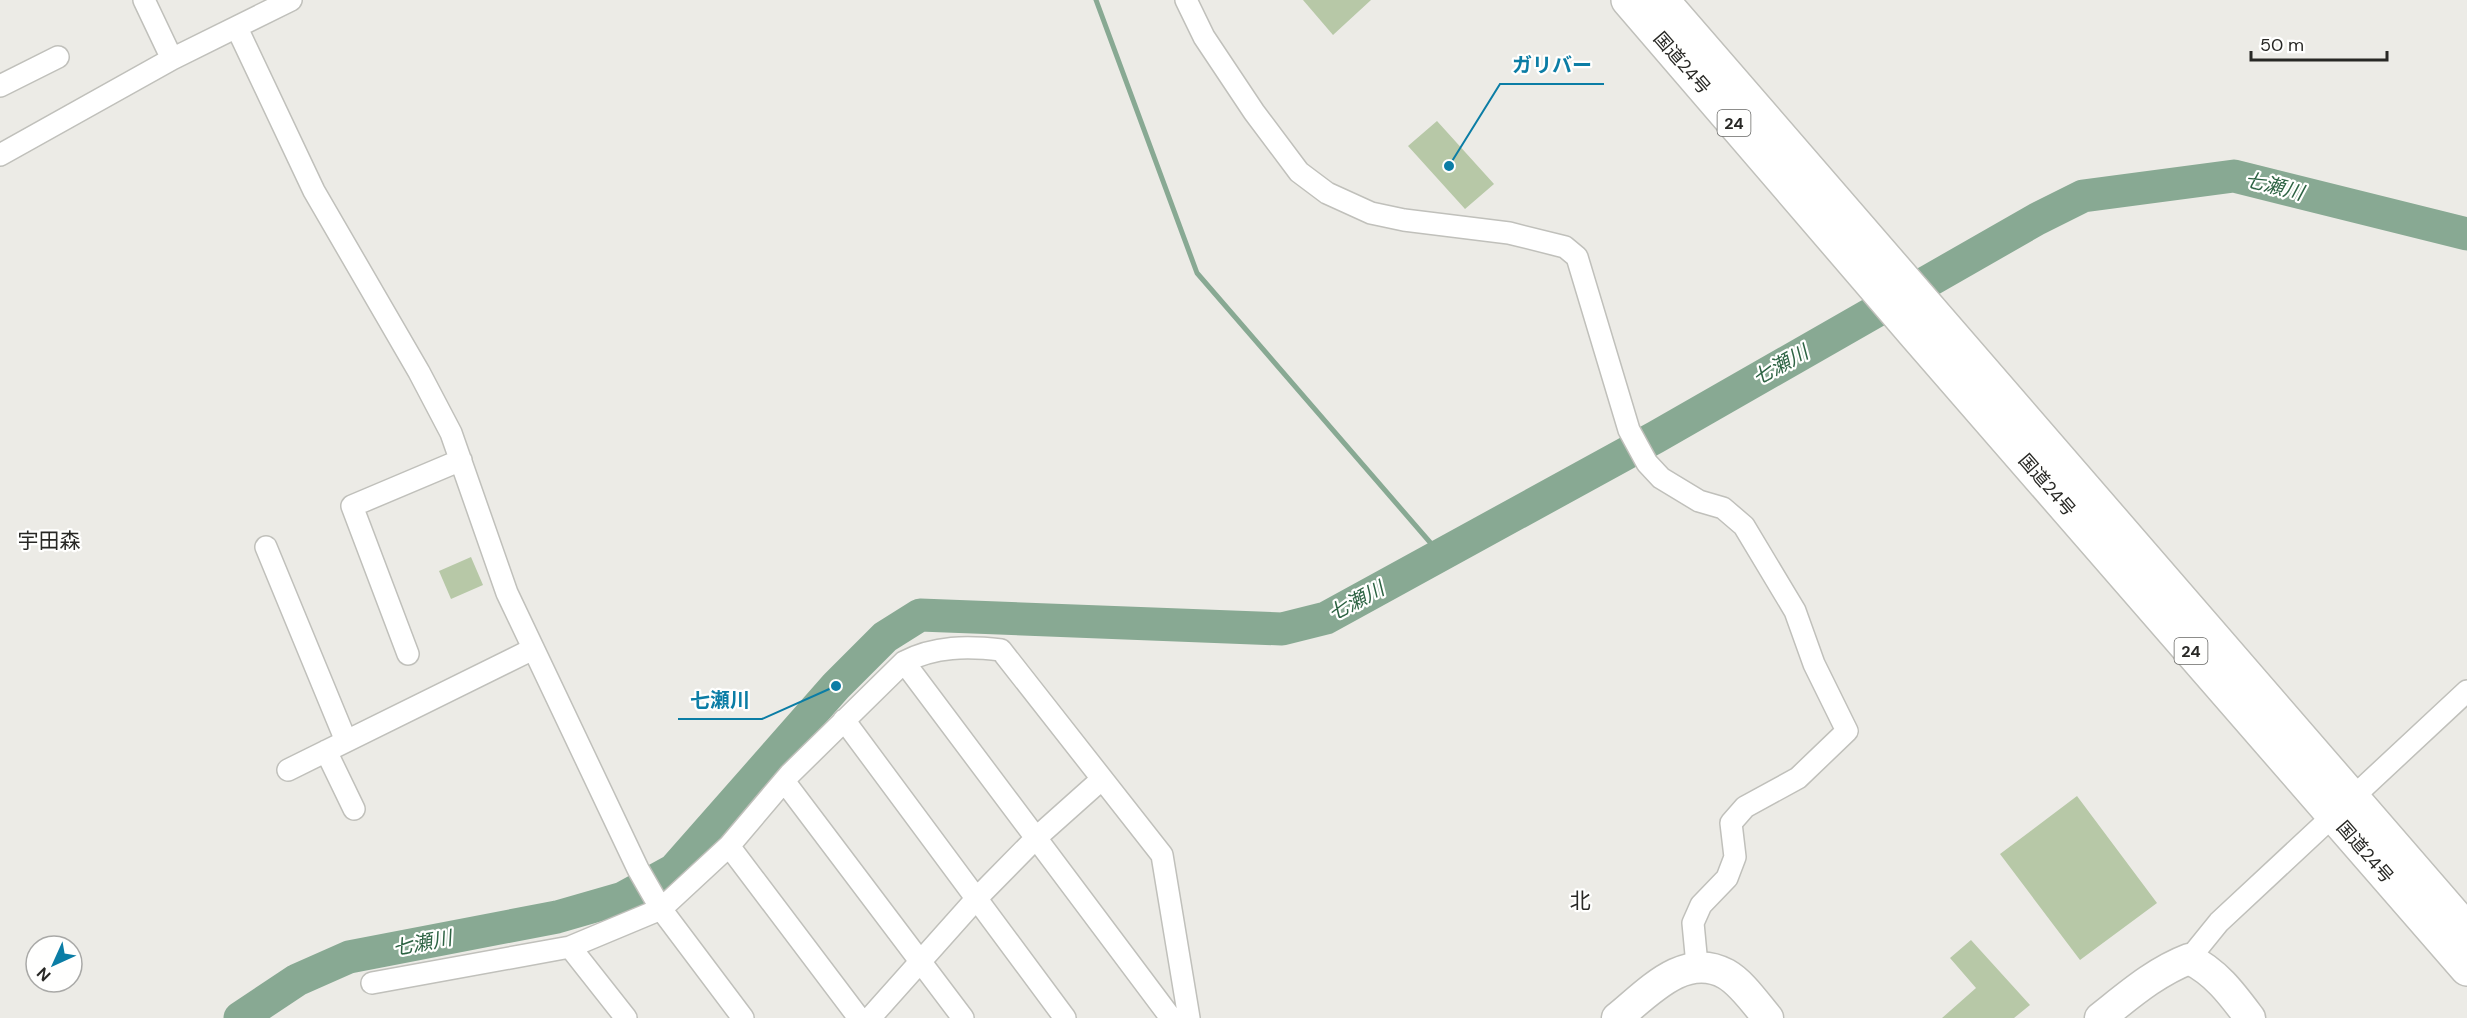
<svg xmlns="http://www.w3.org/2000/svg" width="2467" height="1018" viewBox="0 0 2467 1018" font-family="'DM Sans','Noto Sans JP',sans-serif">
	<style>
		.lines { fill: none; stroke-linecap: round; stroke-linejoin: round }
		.stream { stroke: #88a993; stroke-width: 5 }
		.river { stroke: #88a993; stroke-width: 33 }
		.building { fill: #b7c8a7 }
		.street-casing { stroke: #c0c0bb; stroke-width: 24 }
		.secondary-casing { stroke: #c0c0bb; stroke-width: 33 }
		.highway-casing { stroke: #c0c0bb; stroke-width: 36 }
		.street { stroke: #fff; stroke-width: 21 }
		.secondary { stroke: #fff; stroke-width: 30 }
		.highway { stroke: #fff; stroke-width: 33 }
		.labels { text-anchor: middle; stroke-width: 4.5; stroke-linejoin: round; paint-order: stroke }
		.shield { fill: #fffffe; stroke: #686866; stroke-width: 1.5 }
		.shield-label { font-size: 16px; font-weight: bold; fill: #282825 }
		.street-label { font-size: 18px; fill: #282825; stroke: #fffffe }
		.water-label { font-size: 20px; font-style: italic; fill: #2d6343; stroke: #fffffe }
		.quarter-label { font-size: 21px; fill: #282825; stroke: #fffffe }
		.leader { fill: none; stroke: #0b7da5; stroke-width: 2 }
		.callout-dot { fill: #0b7da5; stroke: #fffffe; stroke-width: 2 }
		.callout-label { font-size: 20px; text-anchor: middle; font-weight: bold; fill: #0b7da5; stroke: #fffffe; stroke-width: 4.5; stroke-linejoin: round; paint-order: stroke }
	</style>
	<rect width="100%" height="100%" fill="#ecebe6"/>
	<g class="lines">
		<path class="stream" d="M1096 0 1197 273 1441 555"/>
		<path class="river" d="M240 1018 297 980 349 957 557 917 623 898 674 870 836 686 885 637 920 615 1282 629 1326 618 1656 437 2037 219 2083 196 2234 176 2467 234"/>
	</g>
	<path class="building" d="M1303 0H1371L1333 35Z
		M1437 121 1494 184 1465 209 1408 146Z
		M471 557 483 585 451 599 439 571Z
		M2077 796 2157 903 2080 960 2000 854Z
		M1971 940 2030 1005 2014 1018H1942L1976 988 1950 958Z"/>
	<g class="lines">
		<g class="street-casing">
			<path id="street" d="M144 0 172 59
				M1186 0 1204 37 1254 112 1299 172 1327 193 1371 213 1404 220 1509 233 1565 247 1577 257 1629 430 1647 463 1661 478 1699 501 1723 508 1744 526 1795 611 1814 664 1847 731 1798 778 1745 807 1731 823 1735 857 1727 878 1701 905 1693 923 1697 965
				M237 28 314 191 419 372 451 433 507 593 638 869 661 909 743 1018
				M0 86 58 57
				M0 155 172 59 291 0
				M266 547 346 741
				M408 654 352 506 461 460
				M904 662 1171 1018
				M844 720 1065 1018
				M326 751 354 809
				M288 770 533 649
				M784 781 963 1018
				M729 846 859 1018
				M570 947 626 1018
				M2189 959 2219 922 2467 691
				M372 983 570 947 661 909 729 846 790 774 904 662C935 646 968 646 1001 650L1162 855 1189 1018
				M870 1018 977 898 1037 837 1102 779"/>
		</g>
		<g class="secondary-casing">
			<path id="secondary" d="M1617 1018C1647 994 1684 951 1726 974 1742 983 1756 1004 1768 1018
				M2100 1018C2128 996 2155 972 2189 959 2216 972 2232 994 2250 1018"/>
		</g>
		<g class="highway-casing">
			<path id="highway" d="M1628 0 1914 333 2467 969
				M1662 0 2467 930"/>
		</g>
		<use href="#street" class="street"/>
		<use href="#secondary" class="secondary"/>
		<use href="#highway" class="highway"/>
	</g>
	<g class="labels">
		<g class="shield">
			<rect x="1717.5" y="110" width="33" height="26" rx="4.5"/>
			<rect x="2174.5" y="638" width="33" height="26" rx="4.5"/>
		</g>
		<g class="shield-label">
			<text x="1734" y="129">24</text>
			<text x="2191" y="657">24</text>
		</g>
		<g class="street-label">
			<text transform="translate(1682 63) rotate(49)" y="6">国道24号</text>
			<text transform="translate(2047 485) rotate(49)" y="6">国道24号</text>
			<text transform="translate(2365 852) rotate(49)" y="6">国道24号</text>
		</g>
		<g class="water-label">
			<text transform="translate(2274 186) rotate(14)" y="7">七瀬川</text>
			<text transform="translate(1780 365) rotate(-29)" y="7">七瀬川</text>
			<text transform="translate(1356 601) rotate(-28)" y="7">七瀬川</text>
			<text transform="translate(422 943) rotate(-11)" y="7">七瀬川</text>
		</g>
		<g class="quarter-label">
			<text x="49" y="548">宇田森</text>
			<text x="1580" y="908">北</text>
		</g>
	</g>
	<path class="leader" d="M1449 166L1500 84H1604M836 686L762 719H678"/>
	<g class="callout-dot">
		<circle cx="1449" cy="166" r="6"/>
		<circle cx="836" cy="686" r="6"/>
	</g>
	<g class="callout-label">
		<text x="1552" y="72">ガリバー</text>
		<text x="720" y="707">七瀬川</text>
	</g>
	<g transform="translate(54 964) rotate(225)"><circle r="28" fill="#fffffe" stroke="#a9a9a7" stroke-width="1.5"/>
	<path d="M0-4.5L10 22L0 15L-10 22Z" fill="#0b7da5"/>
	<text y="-9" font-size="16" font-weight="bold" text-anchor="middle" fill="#282825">N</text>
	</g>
	<path d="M2251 51v9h136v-9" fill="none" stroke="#282825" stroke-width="3"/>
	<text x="2260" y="51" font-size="18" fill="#282825" stroke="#fffffe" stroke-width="4.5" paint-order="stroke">50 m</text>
</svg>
